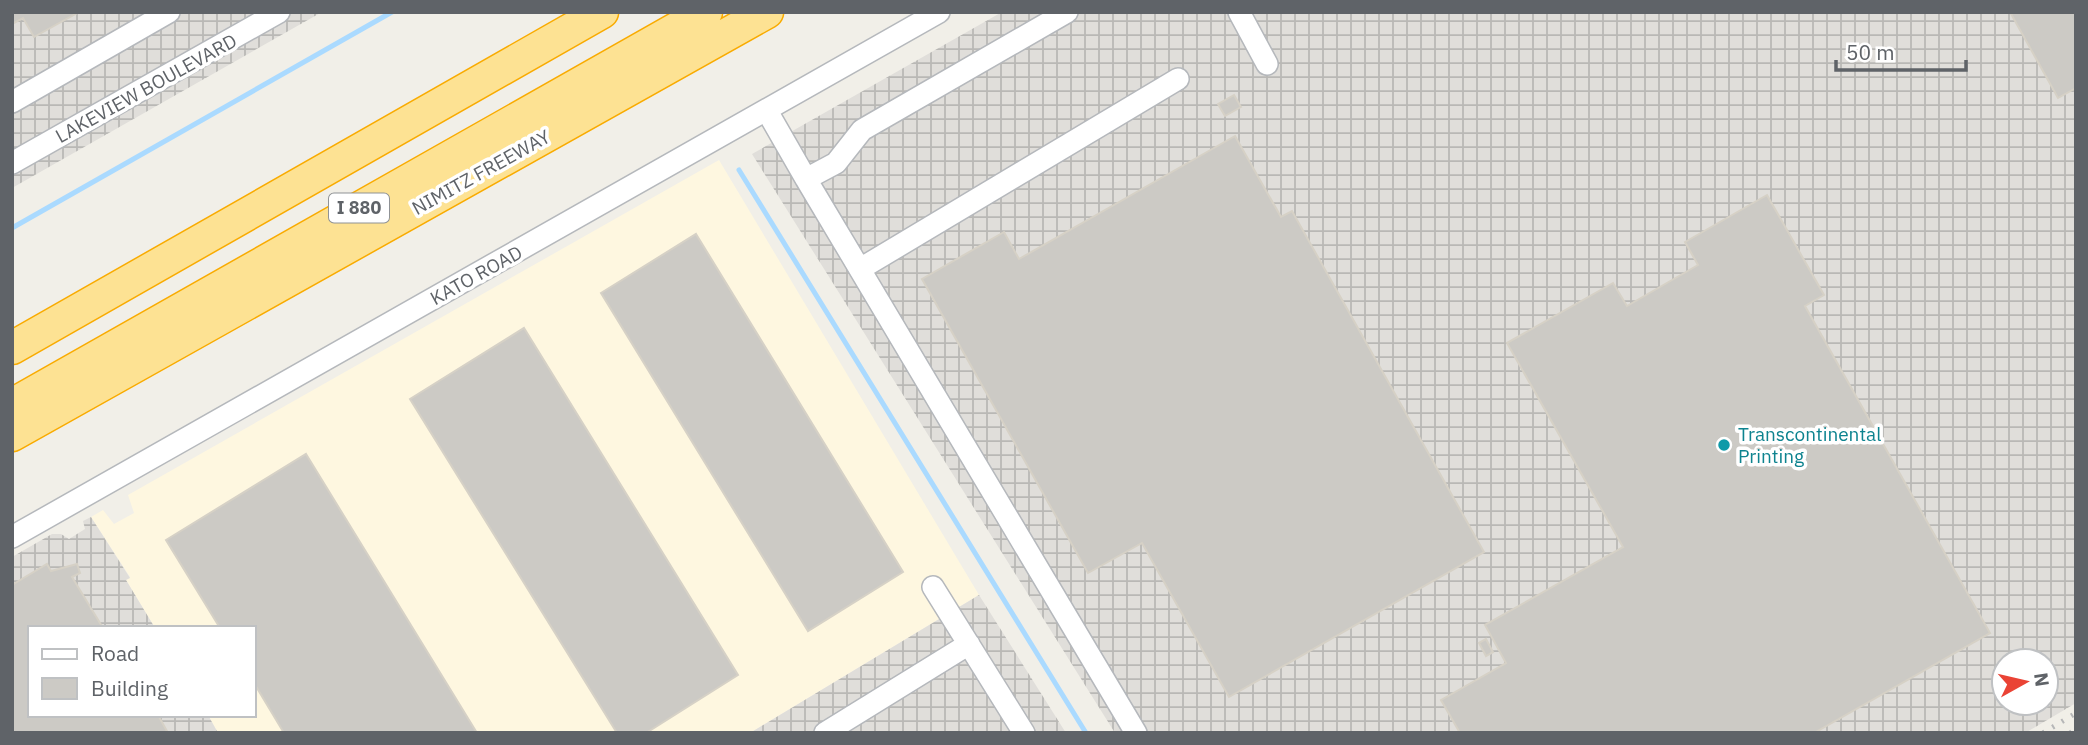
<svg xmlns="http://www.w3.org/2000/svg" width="2088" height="745" viewBox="0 0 2088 745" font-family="'IBM Plex Sans',sans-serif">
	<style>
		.commercial { fill: #fef7e0 }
		.industrial { fill: url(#industrial-grid); fill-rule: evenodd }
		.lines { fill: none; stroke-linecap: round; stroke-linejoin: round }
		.stream { stroke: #aadaff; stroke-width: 5 }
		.building { fill: #cccac5; stroke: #d6d1c6; stroke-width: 2 }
		.minor-casing { stroke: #b5b8bc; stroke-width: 24 }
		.highway-casing { stroke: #f9ab00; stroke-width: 35 }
		.minor { stroke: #fff; stroke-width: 21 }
		.highway { stroke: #fde293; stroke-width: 32 }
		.rail { stroke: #b6b7b8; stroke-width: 5; stroke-dasharray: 2 9; stroke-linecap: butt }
		.culture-dot { fill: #0f9aa8; stroke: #fff; stroke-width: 2.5 }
		.labels { text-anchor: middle; stroke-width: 7; stroke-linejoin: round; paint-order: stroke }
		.shield { fill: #fff; stroke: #8f9295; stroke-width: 2 }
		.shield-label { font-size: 18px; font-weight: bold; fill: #5f6368 }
		.street-label { font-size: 19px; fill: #5f6368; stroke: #fff }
		.culture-label { font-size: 19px; fill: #0d838f; stroke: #fff; text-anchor: start }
	</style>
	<defs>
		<pattern id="industrial-grid" width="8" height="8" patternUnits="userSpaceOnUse" patternTransform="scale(1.75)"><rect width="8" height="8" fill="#e0deda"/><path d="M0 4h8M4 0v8" fill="none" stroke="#b9b8b5"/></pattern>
	</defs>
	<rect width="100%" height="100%" fill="#f1efe8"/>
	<path class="commercial" d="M719 160 979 595 750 733H218L208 715H254V628H155L126 580 130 577 91 517 103 510 114 524 134 513 128 495Z"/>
	<path class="industrial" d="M12 12H322L12 188Z
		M1002 12H2076V703L2025 733H1115L752 154ZM2004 661H2046V703H2004Z
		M91 517 130 578 126 580 155 628H30V715H208L218 733H12V557L52 534H61L69 539 85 529 83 521Z
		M979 595 1066 733H750Z"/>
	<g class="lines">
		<path class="stream" d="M739 170 1086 733
			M12 228 392 12"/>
	</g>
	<path class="building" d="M12 12H79L34 37 23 18 12 24Z
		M2010 12H2076V88L2058 98Z
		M1234 95 1241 107 1225 116 1218 104Z
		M1235 136 1281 217 1292 211 1484 552 1229 697 1142 543 1088 573 922 279 1004 232 1019 259Z
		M1767 195 1824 295 1805 306 1990 633 1814 733H1460L1441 700 1506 663 1485 625 1623 547 1507 343 1613 283 1627 306 1698 265 1685 242Z
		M696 234 903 572 808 631 601 293Z
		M524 328 738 675 646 733H617L410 399Z
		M306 454 477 733H284L254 683V628H220L166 540Z
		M47 564 51 571 77 564 80 573 72 577 103 628H30V715H158L168 733H12V585Z
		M1486 639 1493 652 1486 656 1479 643Z"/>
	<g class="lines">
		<g class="minor-casing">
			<path id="minor" d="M1239 12 1267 64
				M12 102 169 12
				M767 111 806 179 836 163 862 130 1067 12
				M12 163 279 12
				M806 179 1136 733
				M860 269 1178 79
				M12 537 939 12
				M933 587 1024 733
				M825 733 969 644"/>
		</g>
		<g class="highway-casing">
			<path id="highway" d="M12 348 602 12
				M12 405 706 12
				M12 435 767 12"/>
		</g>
		<use href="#minor" class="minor"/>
		<use href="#highway" class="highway"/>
		<path class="rail" d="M2043 733 2076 713
			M2070 733 2076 729"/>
	</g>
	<circle class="culture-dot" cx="1724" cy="445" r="7"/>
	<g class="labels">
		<rect class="shield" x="329" y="193.5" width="60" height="29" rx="5"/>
		<g class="shield-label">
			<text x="359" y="214">I 880</text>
		</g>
		<g class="street-label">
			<text transform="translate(146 88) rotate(-29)" y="7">LAKEVIEW BOULEVARD</text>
			<text transform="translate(481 172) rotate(-29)" y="7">NIMITZ FREEWAY</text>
			<text transform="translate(476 275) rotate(-29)" y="7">KATO ROAD</text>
		</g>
		<g class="culture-label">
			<text x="1738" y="441">Transcontinental<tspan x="1738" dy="22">Printing</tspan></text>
		</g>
	</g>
	<rect width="2088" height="745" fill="none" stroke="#5f6368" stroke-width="28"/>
	<rect x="28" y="626" width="228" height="91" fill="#ffffff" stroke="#bfc1c3" stroke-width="2"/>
	<rect x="42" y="649" width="35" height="10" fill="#ffffff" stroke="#bfc1c3" stroke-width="2"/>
	<text x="91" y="661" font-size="21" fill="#5f6368">Road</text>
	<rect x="42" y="678" width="35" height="21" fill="#cccac5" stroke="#bfc1c3" stroke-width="2"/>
	<text x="91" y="696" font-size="21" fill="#5f6368">Building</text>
	<g transform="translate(2025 682) rotate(82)"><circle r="33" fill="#ffffff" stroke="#bfc1c3" stroke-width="2"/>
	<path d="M0-5L12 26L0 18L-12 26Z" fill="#ea4335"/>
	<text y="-10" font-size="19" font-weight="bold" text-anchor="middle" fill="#5f6368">N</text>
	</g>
	<path d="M1836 60v10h130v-10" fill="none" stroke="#5f6368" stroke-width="3.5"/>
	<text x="1846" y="60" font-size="21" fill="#5f6368" stroke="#ffffff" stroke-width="5" paint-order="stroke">50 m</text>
</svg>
